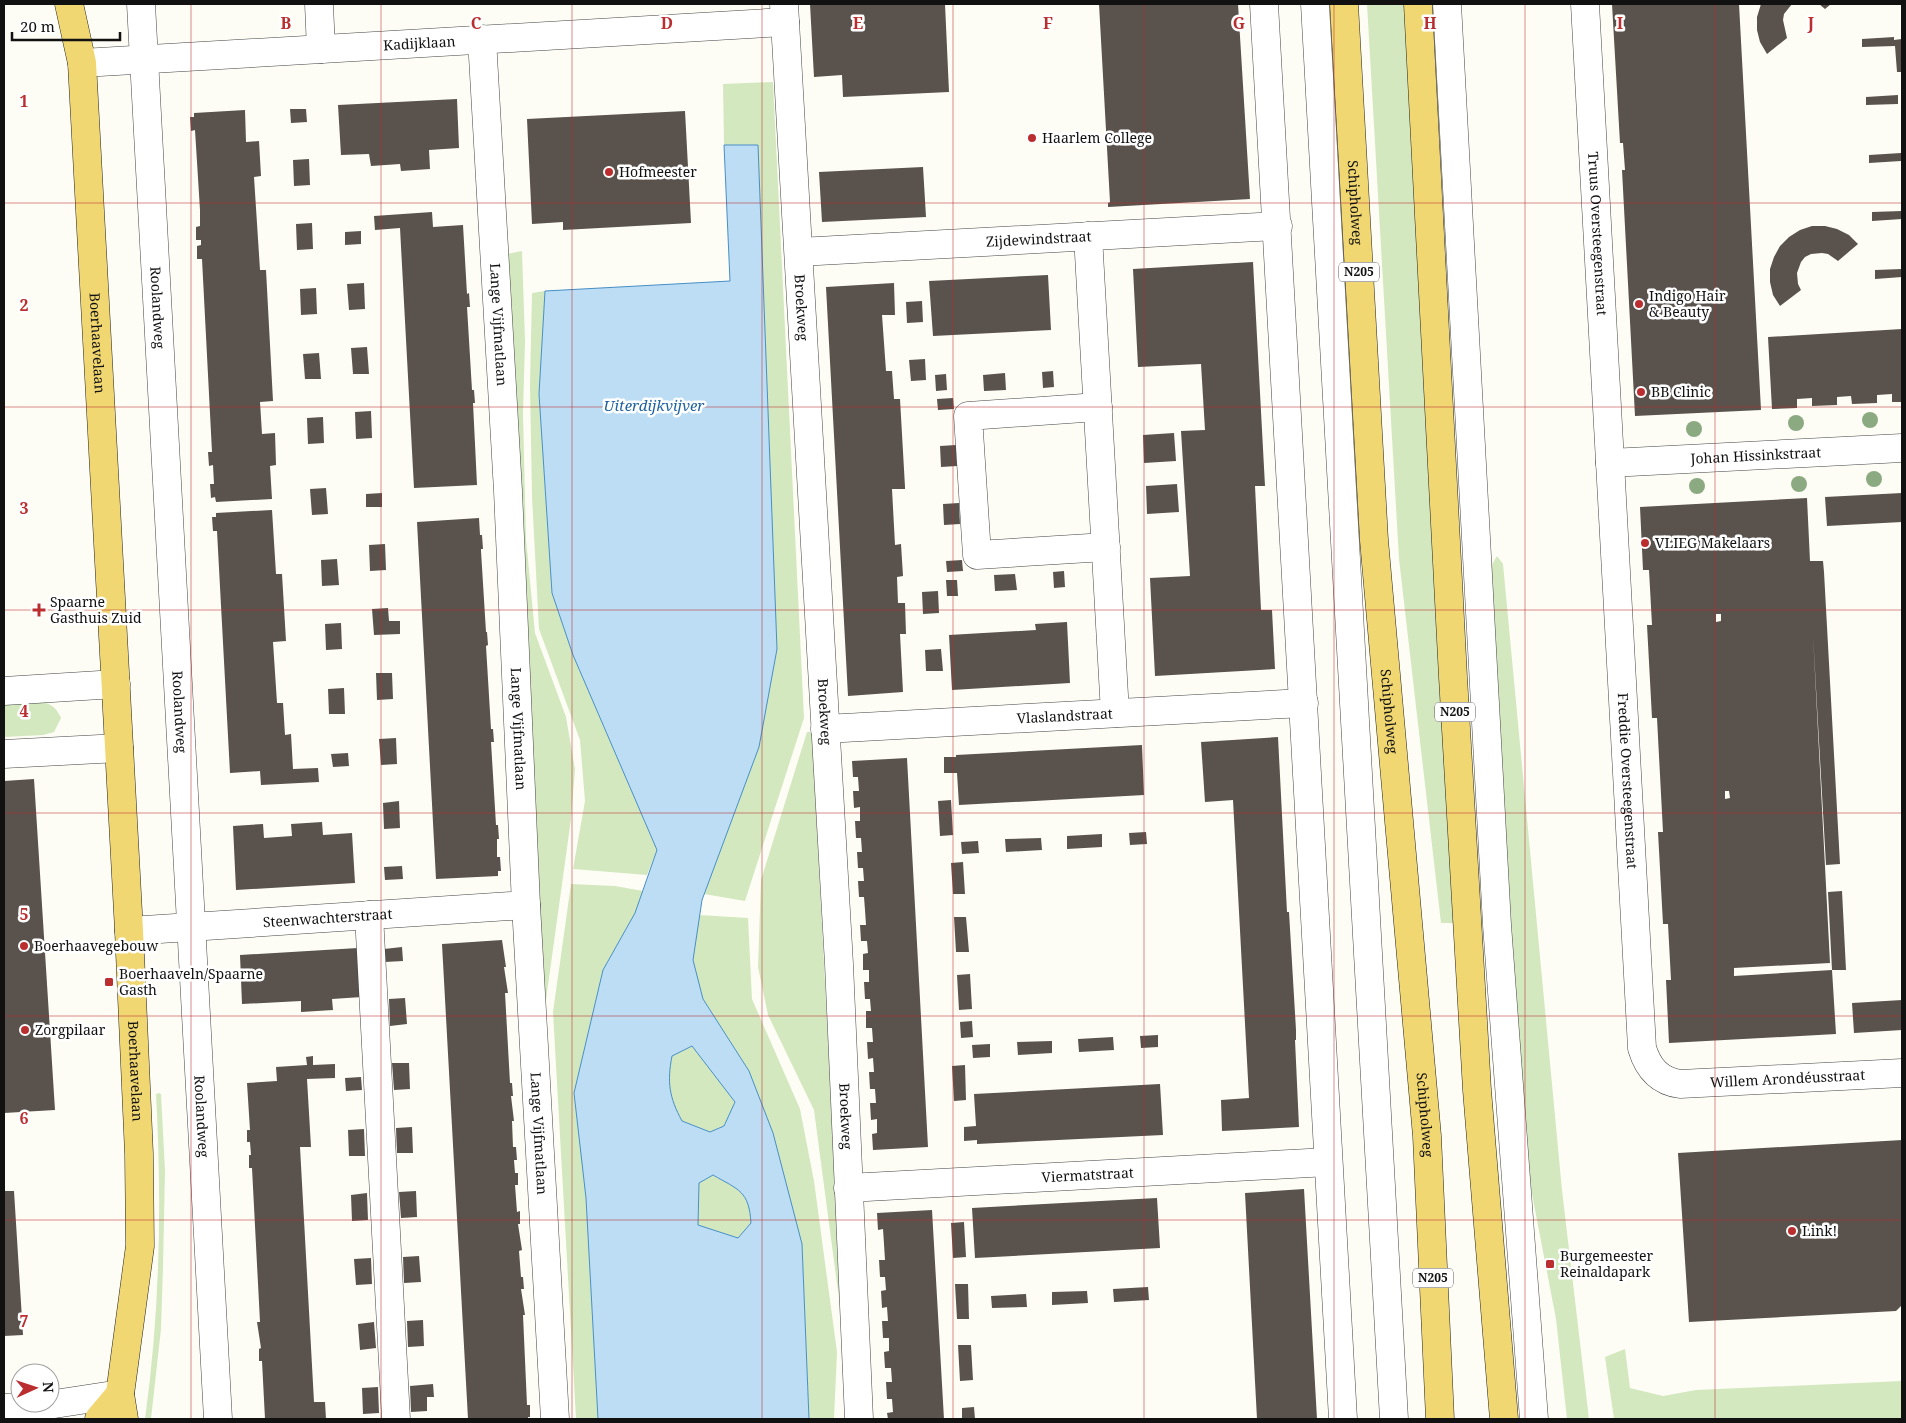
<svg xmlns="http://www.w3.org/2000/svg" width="1906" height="1423" viewBox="0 0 1906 1423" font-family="'Noto Serif',serif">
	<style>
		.green { fill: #d3e8bf }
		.water { fill: #bcddf4; stroke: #468fc7; fill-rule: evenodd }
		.building { fill: #59524d; fill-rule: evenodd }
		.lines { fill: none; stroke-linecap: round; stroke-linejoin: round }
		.minor-casing { stroke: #444; stroke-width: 29 }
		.major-casing { stroke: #222; stroke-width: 29 }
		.minor { stroke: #fff; stroke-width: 28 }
		.major { stroke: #f1d772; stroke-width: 28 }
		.tree { fill: #8caa82 }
		.grid { fill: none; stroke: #bb2e30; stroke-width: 1; stroke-opacity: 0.55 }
		.poi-dot { fill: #bb2e30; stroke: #fff; stroke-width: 2 }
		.labels { text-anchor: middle; stroke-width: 5; stroke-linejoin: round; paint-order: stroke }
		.shield { fill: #fff; stroke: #585858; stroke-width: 1 }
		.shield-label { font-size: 12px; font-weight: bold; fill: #111 }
		.street-label { font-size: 14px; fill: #111; stroke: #fff }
		.poi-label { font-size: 14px; fill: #111; stroke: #fff; text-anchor: start }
		.water-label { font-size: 15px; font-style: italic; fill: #1e629e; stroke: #fff }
		.grid-label { font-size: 16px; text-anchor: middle; font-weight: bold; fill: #bb2e30; stroke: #fff; stroke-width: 5; stroke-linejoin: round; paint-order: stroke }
	</style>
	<rect width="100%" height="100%" fill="#fefdf5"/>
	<path class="green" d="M1367 4H1404L1454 923H1441L1399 559Z
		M773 82 804 718 745 901 704 894 759 747 758 145H724L723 84Z
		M522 251 525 341 523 413 526 539 535 633 566 717 575 769 571 819 545 1007 501 255Z
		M545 291 539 394 552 593 573 655 657 850 647 875 573 869 585 801 580 740 539 629 532 497 530 384 532 293Z
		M1497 556 1503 564 1562 1190 1589 1419H1567L1556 1319 1521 1137 1491 566Z
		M43 702C53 705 57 709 61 718L54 732 43 735 4 737V705Z
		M807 732H812L843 1329 814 1110 768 1015 758 967 761 880Z
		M571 884 615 886 643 891 635 913 603 970 574 1093 586 1198 598 1419H576L553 1012Z
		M699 915 748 918 752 999 800 1109 814 1181 837 1352 834 1419H809L802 1244 749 1071 703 999 693 960Z
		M692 1046 735 1102 724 1126 710 1132 681 1121C669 1097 667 1082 672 1055Z
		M159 1093 161 1094 165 1171 163 1267 161 1329 151 1419H145C160 1311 162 1203 156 1094Z
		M713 1175C739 1190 749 1191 751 1223L738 1238 698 1225 699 1183Z
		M1625 1349 1630 1388 1663 1396 1696 1390 1902 1381V1419H1614L1605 1357Z"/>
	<path class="water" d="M724 145H758L777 649 759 747 702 900 693 960 703 999 749 1071 773 1133 802 1244 809 1419H598L586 1198 574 1093 603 970 635 913 657 850 573 655 552 593 539 394 545 291 730 281ZM692 1046 735 1102 724 1126 710 1132 682 1121C669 1097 667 1082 672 1056ZM713 1175C739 1190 749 1191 751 1223L738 1238 698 1225 699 1183Z"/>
	<path class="building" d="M810 4H945L949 92 843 97 842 75 814 77Z
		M1099 4H1238L1250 199 1108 207V203L1110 202Z
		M1612 4H1739L1761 410 1635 416 1622 170H1625L1623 143H1620Z
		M1761 4H1792L1784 14 1783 20 1787 38 1767 54 1760 42 1757 30V17Z
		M1819 4H1831L1825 9Z
		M1894 37V40L1902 39V72H1897L1895 46 1862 47V39Z
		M1898 95V104L1866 105V97Z
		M457 99 459 148 429 150 430 169 401 171 400 164 371 166 369 154 341 155 338 105Z
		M290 109H306L307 122 291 123Z
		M245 110 246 142 259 141 261 176 254 177 260 270H266L273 401 260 402 262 434 275 433 276 465 270 466 272 499 216 502 215 497 211 498 210 484H214L213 465 209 466 208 452H212L202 259H197V246L201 245V240H196V227L200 226V210L195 130 191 131 190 117H194V113Z
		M685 111 691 223 563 230V222L532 224 527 119Z
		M1901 153V161L1869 163V155Z
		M309 159 310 185 294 186 293 160Z
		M923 167 926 217 822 222 819 172Z
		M1902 211V219L1872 221V212Z
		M432 212 433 227 463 225 467 294 469 293 470 307H467L472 390H474L475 403H473L477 485 414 488 400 228 375 230 374 216Z
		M312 223 313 249 297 250 296 224Z
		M1812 226H1825L1837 229 1849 235 1858 244 1838 261 1828 254 1822 253 1811 254 1805 257 1801 262 1797 273 1798 284 1801 290 1780 306 1773 295 1770 282V269L1774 257 1780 246 1789 237 1800 230Z
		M361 231V244L345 245V232Z
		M1253 262 1265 486H1255L1261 610H1272L1275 669 1155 676 1150 578 1190 576 1181 431 1205 430 1201 364 1138 367 1133 269Z
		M1902 269V277L1875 279V270Z
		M1048 275 1051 330 933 336 929 281Z
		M364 283 365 309 349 310 347 284Z
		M894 283 895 315H882L886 371H892L894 399H900L905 487V489H892L895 545 901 544 903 576 897 577 898 603H905L906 634H900L903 692 848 696 826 287Z
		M316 288 317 314 301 315 300 289Z
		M922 301 923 322 907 323 906 302Z
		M1902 329V402H1892V394L1877 395V403L1852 404 1851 396 1837 397V405L1812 406V398L1797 399V408L1772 409 1768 337Z
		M367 347 369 374H353L351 348Z
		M319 353 321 379H305L303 354Z
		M925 359 926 380 911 381 909 360Z
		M1053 371 1054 387 1043 388 1042 372Z
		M1005 373 1006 390 984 391 983 375Z
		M946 374 947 390 936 391 935 375Z
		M953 398 954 409 938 410 937 399Z
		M371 411 372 438 356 439 355 412Z
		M323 417 324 443 308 444 307 418Z
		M1174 433 1176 461 1144 463 1143 435Z
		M956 445 957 466 941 467 940 446Z
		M1177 484 1179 512 1147 514 1146 486Z
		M326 488 328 514 312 515 310 489Z
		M382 493V507H366V494Z
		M1902 493V522L1827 526 1825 497Z
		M1807 498 1810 561H1823L1824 572 1840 864 1826 865 1813 635 1830 963 1734 968V976L1832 970 1828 892 1842 891 1846 970H1832L1836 1034 1669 1043 1666 980H1671L1668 924H1663L1658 832H1663L1657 718H1652L1647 625H1652L1649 570H1643L1640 507ZM1716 614H1721V621L1716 622ZM1725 791H1729L1730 798 1725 799Z
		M959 503 960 524 944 525 943 504Z
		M272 510 276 574H282L286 641 273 642 277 703H283L285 735 291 734 293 769 318 768 319 782 261 785 260 771 230 773 217 531H213L212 517H216V513Z
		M479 518 480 535H482L483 549H481V551L486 632H487L488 645 486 646 491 729H493L494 742H491L496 825H498L499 839H497V857H500L501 871H498V876L436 879 417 522Z
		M385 544 386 570 370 571 369 545Z
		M337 559 339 585 322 586 321 560Z
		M962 560 963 571 947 572 946 561Z
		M1064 571 1065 587 1054 588 1053 572Z
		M1015 574 1017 590 995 591 994 575Z
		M946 580H957L958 596H947Z
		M938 591 939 613 923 614 922 592Z
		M388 608 389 621H400V634L374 635 372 609Z
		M1067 622 1070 683 952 690 949 635 1036 630 1035 624Z
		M341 623 342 649 326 650 325 624Z
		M941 649 943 671H926L925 650Z
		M376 673H392L393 699 377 700Z
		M344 688 345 714H329L328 689Z
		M1278 737 1287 912H1289L1296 1030V1040H1295L1299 1127 1222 1131 1221 1100 1249 1098 1233 800 1205 802 1201 742Z
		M396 738 397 764 381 765 379 739Z
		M1142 745 1144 795 959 805 957 773H944V757H956V755Z
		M348 753 349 766 333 767 331 754Z
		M907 758 928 1147 873 1150 872 1134 877 1133V1119L871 1120 870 1103H876L875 1089H870L869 1072H874L873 1058 868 1059 867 1042H873L872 1028H866V1011H871L870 999H865L864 982H869V970H863V954L868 953 867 941H861L860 925H866L865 910 864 897H859L858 881H864L863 868H858L857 852H862L861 838H856L855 821H860V807L854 808 853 791H859L858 777H853L852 761Z
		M34 779 55 1110 4 1113V781Z
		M951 800 953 835 940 836 938 801Z
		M399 801 400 828 384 829 383 803Z
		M322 822 323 835 352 833 355 883 236 890 233 826 263 824 264 838 292 836 291 824Z
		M1146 832 1147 844 1130 845 1129 833Z
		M1102 834V847L1067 849V836Z
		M1041 838 1042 850 1006 852 1005 839Z
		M978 841 979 853 962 854 961 842Z
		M963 862 965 894H953L951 863Z
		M402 866 403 879 385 880 384 867Z
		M954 917H966L969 952H956Z
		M502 940 506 967H504L508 993H505L510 1083H512L513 1096H511L514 1121H512L513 1147H516L517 1160H514L515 1173H518V1185H515L517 1212 520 1211V1224H518L522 1250 519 1251 521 1277H523L524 1289H521L525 1315H523L527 1405H530V1417H528V1419H468L442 944Z
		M402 947 403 961 385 962 384 949Z
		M358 948 362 997 332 999 333 1010 301 1012V1001L242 1004 240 955Z
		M970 974 972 1009 959 1010 957 975Z
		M405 998 407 1024 390 1026 389 999Z
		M1902 1000V1030L1854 1033 1852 1003Z
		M972 1021 973 1037 961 1038 960 1022Z
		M1158 1035V1047L1141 1048 1140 1036Z
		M1113 1037 1114 1050 1079 1052 1078 1039Z
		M1052 1041V1053L1018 1055 1017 1042Z
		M990 1044V1057L973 1058 972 1045Z
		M313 1056V1065L335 1064V1078L307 1079 311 1147H300L314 1402H325L326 1419H265L262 1361H259V1349L261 1348 257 1322H260L252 1168H249V1155H251L250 1142H247V1130H250L247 1083 277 1081 276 1067 307 1065 306 1057Z
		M392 1063H409L410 1089 394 1090Z
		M965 1065 966 1100 954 1101 952 1066Z
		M361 1077 362 1090 346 1091 345 1078Z
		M1160 1084 1163 1135 977 1144V1140L964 1141V1127L976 1126 974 1094Z
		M412 1127 413 1153H397L396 1128Z
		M364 1129 365 1156H349L348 1130Z
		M1902 1140V1305L1896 1311 1689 1322 1678 1153Z
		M1304 1189 1317 1419H1257L1245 1193Z
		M4 1191H14L23 1335 4 1336Z
		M416 1191 417 1217 401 1218 399 1192Z
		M367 1193 368 1220 352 1221 351 1195Z
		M1157 1198 1160 1248 975 1258 972 1208Z
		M932 1210 944 1419H888L887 1413 893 1412 892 1399H887L886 1382H892L891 1368H885L884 1352 889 1351V1338H883L882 1321H888L887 1307 882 1308 881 1291 886 1290 885 1277H880L879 1260H885L884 1244 883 1229 878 1230 877 1213Z
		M964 1222 966 1257 953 1258 951 1223Z
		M419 1256 421 1282 404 1283 403 1257Z
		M371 1258 372 1284 356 1285 354 1259Z
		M955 1284H968L969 1319H957Z
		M1148 1287 1149 1300 1114 1302 1113 1289Z
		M1087 1291 1088 1303 1052 1305V1292Z
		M1026 1294 1027 1307 992 1308 991 1296Z
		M423 1320 424 1346 408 1347 407 1321Z
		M374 1322 376 1348 360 1350 358 1324Z
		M958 1345H971L973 1380 960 1381Z
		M433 1384 434 1397H427V1411L411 1412 410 1386Z
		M378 1387 379 1413 363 1414 362 1388Z
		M974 1407 975 1419H962V1408Z"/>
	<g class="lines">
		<g class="minor-casing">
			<g id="minor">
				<path id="s1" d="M141 4 218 1419"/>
				<path d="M319 4 321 49"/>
				<path id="s2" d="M784 4 839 964 859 1419"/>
				<path d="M1264 4 1343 1419"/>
				<path d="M1315 4 1394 1419"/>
				<path d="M1447 4 1497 925 1534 1419"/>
				<path id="s3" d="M1585 4 1642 1048C1648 1068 1659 1081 1680 1084L1902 1073"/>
				<path id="s4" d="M482 39 508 491 526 905 555 1419"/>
				<path id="s5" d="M82 63 785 22"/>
				<path d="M1088 236 1115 713"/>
				<path id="s6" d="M799 252 1278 226"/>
				<path d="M1098 407 968 416 977 555 1106 547"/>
				<path id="s7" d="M1610 463 1902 448"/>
				<path d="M4 691 116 684"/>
				<path id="s8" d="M825 729 1304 703"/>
				<path d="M4 754 119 748"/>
				<path d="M369 915 396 1419"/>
				<path id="s9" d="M129 931 526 905"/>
				<path id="s10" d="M848 1188 1328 1162"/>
				<path d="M4 1408 48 1405 120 1394"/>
			</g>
		</g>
		<g class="major-casing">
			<g id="major">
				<path id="s11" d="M69 4 82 63 129 931 139 1154 140 1246 120 1394 124 1419"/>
				<path id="s12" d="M1344 4 1374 540 1427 1136 1440 1419"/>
				<path d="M1418 4 1453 677 1477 1090 1504 1419"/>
				<path d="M99 1419 120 1394"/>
			</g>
		</g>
		<use href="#minor" class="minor"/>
		<use href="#major" class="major"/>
	</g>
	<g class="tree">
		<circle cx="1870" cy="420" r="8"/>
		<circle cx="1796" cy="423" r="8"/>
		<circle cx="1694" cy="429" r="8"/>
		<circle cx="1874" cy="479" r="8"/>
		<circle cx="1799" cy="484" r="8"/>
		<circle cx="1697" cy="486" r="8"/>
	</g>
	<path class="grid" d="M191 4V1419M381 4V1419M572 4V1419M762 4V1419M953 4V1419M1144 4V1419M1334 4V1419M1525 4V1419M1715 4V1419M4 203H1902M4 407H1902M4 610H1902M4 813H1902M4 1016H1902M4 1220H1902"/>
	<g class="poi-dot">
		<circle cx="1032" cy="138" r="5"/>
		<circle cx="609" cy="172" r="5"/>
		<circle cx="1639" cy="304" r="5"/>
		<circle cx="1641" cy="392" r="5"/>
		<circle cx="1645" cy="543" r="5"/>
		<path d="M36.5 602.5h5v5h5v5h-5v5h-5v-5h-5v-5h5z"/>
		<circle cx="24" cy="946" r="5"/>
		<rect x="104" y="977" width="10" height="10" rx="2.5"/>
		<circle cx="25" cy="1030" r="5"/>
		<circle cx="1792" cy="1231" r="5"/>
		<rect x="1545" y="1259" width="10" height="10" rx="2.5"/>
	</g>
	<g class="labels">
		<g class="shield">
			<rect x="1339" y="262.5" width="40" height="19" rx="4"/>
			<rect x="1435" y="702.5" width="40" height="19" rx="4"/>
			<rect x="1413" y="1268.5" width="40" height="19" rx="4"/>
		</g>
		<g class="shield-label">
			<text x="1359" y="276">N205</text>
			<text x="1455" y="716">N205</text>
			<text x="1433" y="1282">N205</text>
		</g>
		<g class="street-label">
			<text dy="5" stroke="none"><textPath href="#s5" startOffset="338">Kadijklaan</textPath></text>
			<text dy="5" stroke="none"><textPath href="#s12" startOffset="199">Schipholweg</textPath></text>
			<text dy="5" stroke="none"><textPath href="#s3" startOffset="230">Truus Oversteegenstraat</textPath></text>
			<text dy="5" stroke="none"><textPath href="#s6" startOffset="240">Zijdewindstraat</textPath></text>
			<text dy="5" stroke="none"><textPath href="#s1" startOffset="304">Roolandweg</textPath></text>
			<text dy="5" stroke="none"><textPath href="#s2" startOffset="304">Broekweg</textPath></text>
			<text dy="5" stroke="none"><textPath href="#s4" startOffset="286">Lange Vijfmatlaan</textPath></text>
			<text dy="5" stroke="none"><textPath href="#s11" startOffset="341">Boerhaavelaan</textPath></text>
			<text dy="5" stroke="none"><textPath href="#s7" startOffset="146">Johan Hissinkstraat</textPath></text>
			<text dy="5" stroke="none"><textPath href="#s2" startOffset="709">Broekweg</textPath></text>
			<text dy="5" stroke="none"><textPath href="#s1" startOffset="709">Roolandweg</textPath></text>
			<text dy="5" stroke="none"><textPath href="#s12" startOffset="709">Schipholweg</textPath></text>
			<text dy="5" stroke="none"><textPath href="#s8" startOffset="240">Vlaslandstraat</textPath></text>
			<text dy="5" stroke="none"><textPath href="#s4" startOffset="691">Lange Vijfmatlaan</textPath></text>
			<text dy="5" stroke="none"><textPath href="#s3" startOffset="778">Freddie Oversteegenstraat</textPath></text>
			<text dy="5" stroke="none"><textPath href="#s9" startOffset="199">Steenwachterstraat</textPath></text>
			<text dy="5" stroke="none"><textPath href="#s11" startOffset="1070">Boerhaavelaan</textPath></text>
			<text dy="5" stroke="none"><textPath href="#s3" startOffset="1209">Willem Arondéusstraat</textPath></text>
			<text dy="5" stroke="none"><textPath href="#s12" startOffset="1114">Schipholweg</textPath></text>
			<text dy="5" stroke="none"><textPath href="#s1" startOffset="1114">Roolandweg</textPath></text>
			<text dy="5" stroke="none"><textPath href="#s2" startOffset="1114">Broekweg</textPath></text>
			<text dy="5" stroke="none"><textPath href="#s4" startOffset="1096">Lange Vijfmatlaan</textPath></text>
			<text dy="5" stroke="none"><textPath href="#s10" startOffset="240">Viermatstraat</textPath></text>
		</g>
		<g class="poi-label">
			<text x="1042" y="143">Haarlem College</text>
			<text x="619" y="177">Hofmeester</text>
			<text x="1649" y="301">Indigo Hair<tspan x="1649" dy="16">&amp; Beauty</tspan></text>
			<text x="1651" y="397">BB Clinic</text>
			<text x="1655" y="548">VLIEG Makelaars</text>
			<text x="50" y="607">Spaarne<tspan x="50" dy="16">Gasthuis Zuid</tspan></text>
			<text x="34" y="951">Boerhaavegebouw</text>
			<text x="119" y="979">Boerhaaveln/Spaarne<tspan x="119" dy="16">Gasth</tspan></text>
			<text x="35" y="1035">Zorgpilaar</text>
			<text x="1802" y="1236">Link!</text>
			<text x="1560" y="1261">Burgemeester<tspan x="1560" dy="16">Reinaldapark</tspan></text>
		</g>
		<g class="water-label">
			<text x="654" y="411">Uiterdijkvijver</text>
		</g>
	</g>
	<g class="grid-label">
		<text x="286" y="29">B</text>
		<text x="476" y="29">C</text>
		<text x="667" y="29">D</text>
		<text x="858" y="29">E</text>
		<text x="1048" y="29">F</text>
		<text x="1239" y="29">G</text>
		<text x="1430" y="29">H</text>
		<text x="1620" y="29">I</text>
		<text x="1811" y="29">J</text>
		<text x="24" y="107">1</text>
		<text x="24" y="311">2</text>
		<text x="24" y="514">3</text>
		<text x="24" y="717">4</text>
		<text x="24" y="920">5</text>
		<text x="24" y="1124">6</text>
		<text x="24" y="1327">7</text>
	</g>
	<rect width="1906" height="1423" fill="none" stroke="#111111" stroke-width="10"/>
	<g transform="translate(35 1388) rotate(87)"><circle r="24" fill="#ffffff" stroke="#a0a0a0"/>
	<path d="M0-4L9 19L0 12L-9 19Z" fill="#bb2e30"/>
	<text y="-8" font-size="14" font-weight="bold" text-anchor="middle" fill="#111111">N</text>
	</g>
	<path d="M12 32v8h108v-8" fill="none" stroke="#111111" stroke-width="2.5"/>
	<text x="20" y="32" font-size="15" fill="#111111" stroke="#ffffff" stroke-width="4" paint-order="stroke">20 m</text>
</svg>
